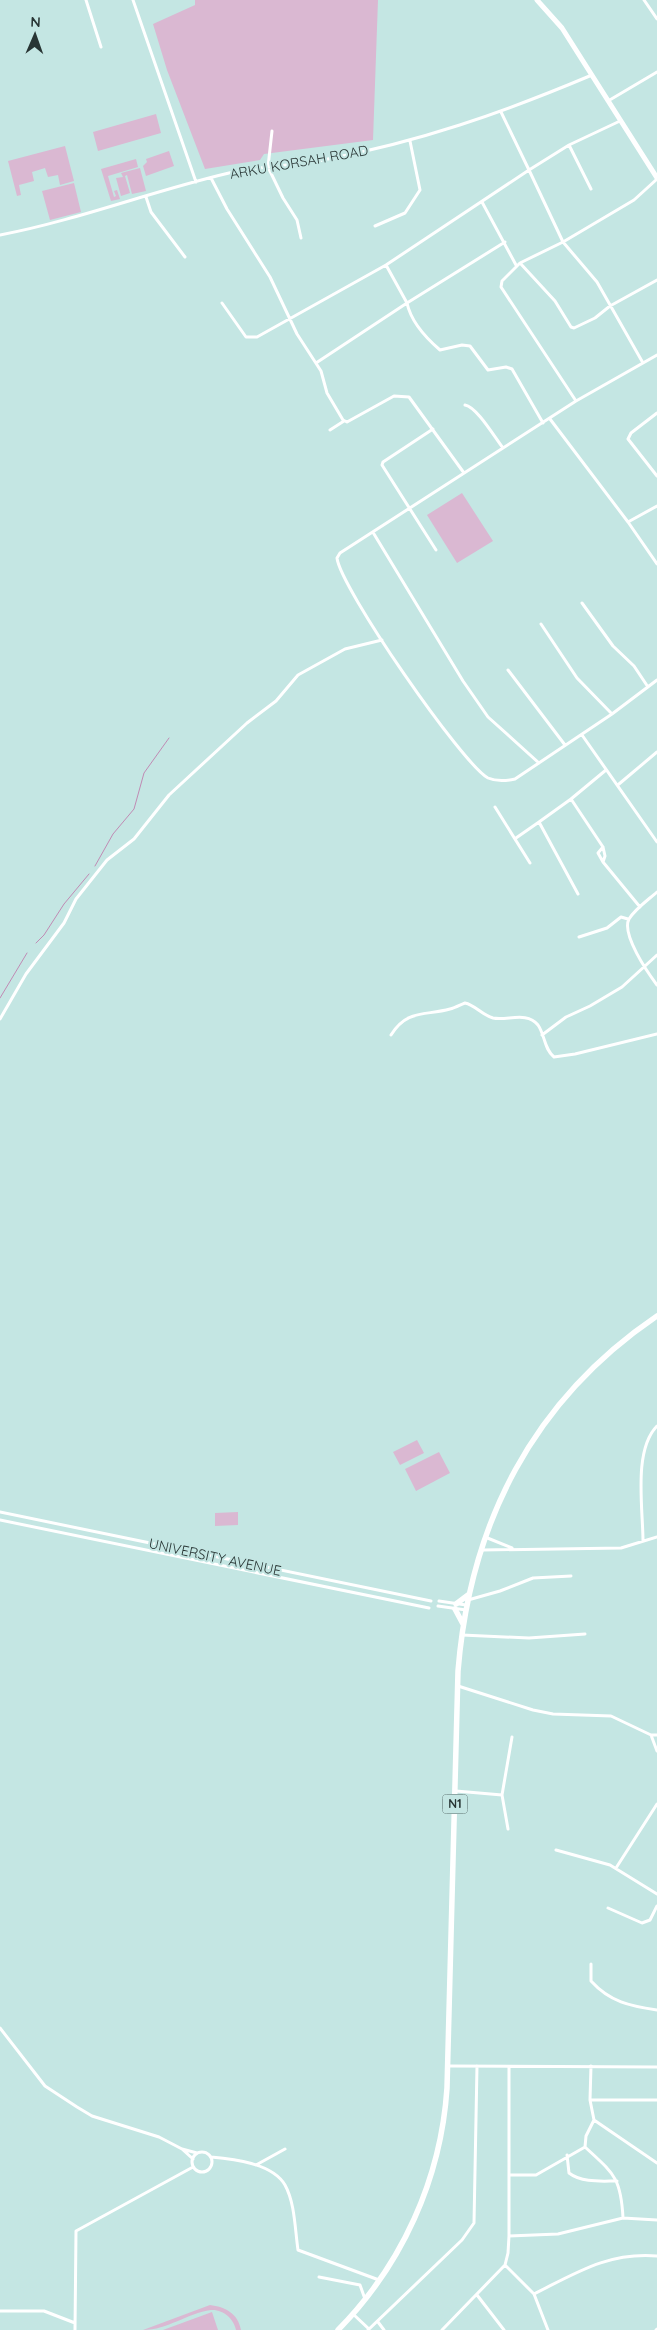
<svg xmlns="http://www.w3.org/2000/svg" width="657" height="2330" viewBox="0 0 657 2330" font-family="Quicksand,sans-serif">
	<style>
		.green { fill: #dab8d2 }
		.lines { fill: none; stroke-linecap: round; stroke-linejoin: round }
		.stream { stroke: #c08bb4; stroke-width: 1 }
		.minor { stroke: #fff; stroke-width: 3 }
		.secondary { stroke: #fff; stroke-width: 5 }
		.trunk { stroke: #fff; stroke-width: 5.5 }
		.labels { text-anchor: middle; stroke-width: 4; stroke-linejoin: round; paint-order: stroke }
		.shield { fill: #c4e6e3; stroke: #576a68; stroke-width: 1 }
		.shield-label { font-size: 12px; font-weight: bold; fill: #283534 }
		.street-label { font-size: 14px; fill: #283534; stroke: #c4e6e3 }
	</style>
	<rect width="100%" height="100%" fill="#c4e6e3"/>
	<path class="green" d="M195 0H378L373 140 264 154 260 160 205 169 167 70 153 24 195 5Z
		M156 114 161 133 98 151 93 132Z
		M65 146 74 181 60 185 58 175 48 177 45 168 32 172 34 181 19 185 21 195 17 196 8 161Z
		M169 151 174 166 146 176 143 166 147 162 146 159Z
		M136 159 138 167 108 176 114 197 116 196 114 191 117 190 120 199 111 201 101 169Z
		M140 168 146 191 132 194 127 175 125 176 130 193 121 196 116 178 123 177 121 173Z
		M74 183 81 212 50 220 42 191Z
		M462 493 493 541 457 563 427 515Z
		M417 1440 424 1453 400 1465 393 1452Z
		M439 1452 450 1473 416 1491 405 1469Z
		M238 1512V1525L215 1526V1513Z
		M210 2305C225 2307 238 2313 241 2330H236C234 2319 223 2309 211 2310 187 2313 168 2330 143 2330Z
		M212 2312 218 2330H163Z"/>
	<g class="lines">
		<path class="stream" d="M95 866 113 834 134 809 144 773 169 738
			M36 943 44 935 64 904 89 874
			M0 998 27 953"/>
		<path class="minor" d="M86 0 101 47
			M133 0 196 182
			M644 0 657 19
			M608 101 657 72
			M620 121 569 145 529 170 563 242 634 200 657 179
			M272 131 268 167 283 198 297 220 301 238
			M569 145 591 189
			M211 178 227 209 270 277 297 334 321 371 327 393 343 420 347 422 394 396 409 397 464 473
			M146 197 151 212 185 257
			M482 202 516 265
			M375 226 405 213 420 190 410 141
			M0 235C78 220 152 191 229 173 260 166 292 166 323 160 419 142 502 113 592 75
			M505 242 407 303C411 322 426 338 440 350L462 345 470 346 488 370 506 367 512 369 543 423
			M520 263 555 301 571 327 574 328 595 318 610 306 657 280
			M222 303 246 337H257L386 265 520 176 529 170 501 112
			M657 355 576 401 340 553 337 558C340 587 462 764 488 778 497 782 506 781 515 779L612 714 657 680
			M316 363 407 303 386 265
			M576 401 501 287 502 281 520 263 563 242 597 282 643 363
			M465 405C477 407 495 438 503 448
			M657 413 631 433 628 439 657 476
			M550 419 628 522 657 506
			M433 429 383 462 382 465 436 550
			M330 430 344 421
			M628 522 657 564
			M374 534 463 681 488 717 539 763
			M582 603 613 646 634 666 648 687
			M541 624 577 678 612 714
			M508 670 565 745
			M582 735 657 842
			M606 770 571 799 603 847 605 856 603 862 640 907
			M619 784 657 752
			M571 799 539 822 578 894
			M495 807 530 863
			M516 838 539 822
			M603 862 598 853 603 847
			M657 892C648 900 635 909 629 919 621 934 648 973 657 985
			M579 937 607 928 621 917 628 919
			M0 1019 26 974 64 923 76 899 107 860 134 839 169 795 247 723 276 701 298 675 345 649 382 640
			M391 1035C407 1009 425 1016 450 1009 455 1008 460 1005 465 1003 475 1005 482 1015 493 1018 507 1021 527 1011 538 1025 545 1035 544 1049 554 1057L575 1054 657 1034
			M542 1035 566 1017 590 1006 622 987 657 955
			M0 1512 431 1601
			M0 1520 429 1608
			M485 1537 512 1548
			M643 1541C643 1509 633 1450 657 1426
			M483 1550 621 1548 657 1537
			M468 1600 500 1591 533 1578 571 1576
			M439 1601 466 1605
			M438 1606 466 1610
			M462 1635 529 1638 585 1634
			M458 1686 533 1710 553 1714 611 1716 651 1735 657 1751
			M651 1735H657
			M456 1791 502 1795 508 1829
			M502 1795 512 1737
			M556 1850 610 1865 657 1894
			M616 1868 657 1804
			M608 1908 642 1923 650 1920 657 1906
			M591 1964V1981C610 2002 630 2006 657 2010
			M0 2028 45 2086 77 2107 92 2116 159 2137 182 2149 197 2153
			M448 2066 657 2067
			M591 2066 590 2100 594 2120 657 2163
			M590 2100H657
			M594 2120 586 2136 585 2147C613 2173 621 2177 623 2218
			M182 2149 193 2159
			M192 2162a10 10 0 1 1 20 0a10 10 0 1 1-20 0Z
			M567 2155 569 2173C582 2183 601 2181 617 2181
			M211 2157C233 2159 272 2163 285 2185 295 2203 295 2230 298 2250L379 2280
			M256 2165 285 2149
			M509 2175H536L585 2147
			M509 2236 558 2234 623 2218 657 2220
			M505 2265 534 2294C576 2273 608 2252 657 2256
			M319 2277 360 2285 365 2299
			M534 2294 548 2330
			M477 2295 504 2330
			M0 2311H44L75 2323
			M353 2314 369 2329
			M378 2322 384 2330
			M75 2330 76 2231 193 2167
			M368 2330 462 2240 474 2223 477 2066
			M442 2330 505 2265 508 2253 509 2236V2067
			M656 2330 657 2329"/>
		<path class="secondary" d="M537 0 562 28 657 178"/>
		<path class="trunk" d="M456 1604 468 1595
			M455 1609 463 1624
			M338 2330C402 2265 441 2179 447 2088L458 1671C470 1523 533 1400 657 1316"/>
	</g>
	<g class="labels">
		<rect class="shield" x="442.5" y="1794.5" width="25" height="19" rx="4"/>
		<g class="shield-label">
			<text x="455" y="1808">N1</text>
		</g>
		<g class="street-label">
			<text transform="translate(299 162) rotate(-10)" y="5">ARKU KORSAH ROAD</text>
			<text transform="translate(215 1557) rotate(12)" y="5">UNIVERSITY AVENUE</text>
		</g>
	</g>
	<g transform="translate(35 35) rotate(2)" stroke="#c4e6e3" stroke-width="4" paint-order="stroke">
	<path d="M0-4L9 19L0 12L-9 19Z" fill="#283534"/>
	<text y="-8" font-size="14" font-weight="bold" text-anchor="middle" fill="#283534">N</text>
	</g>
</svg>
